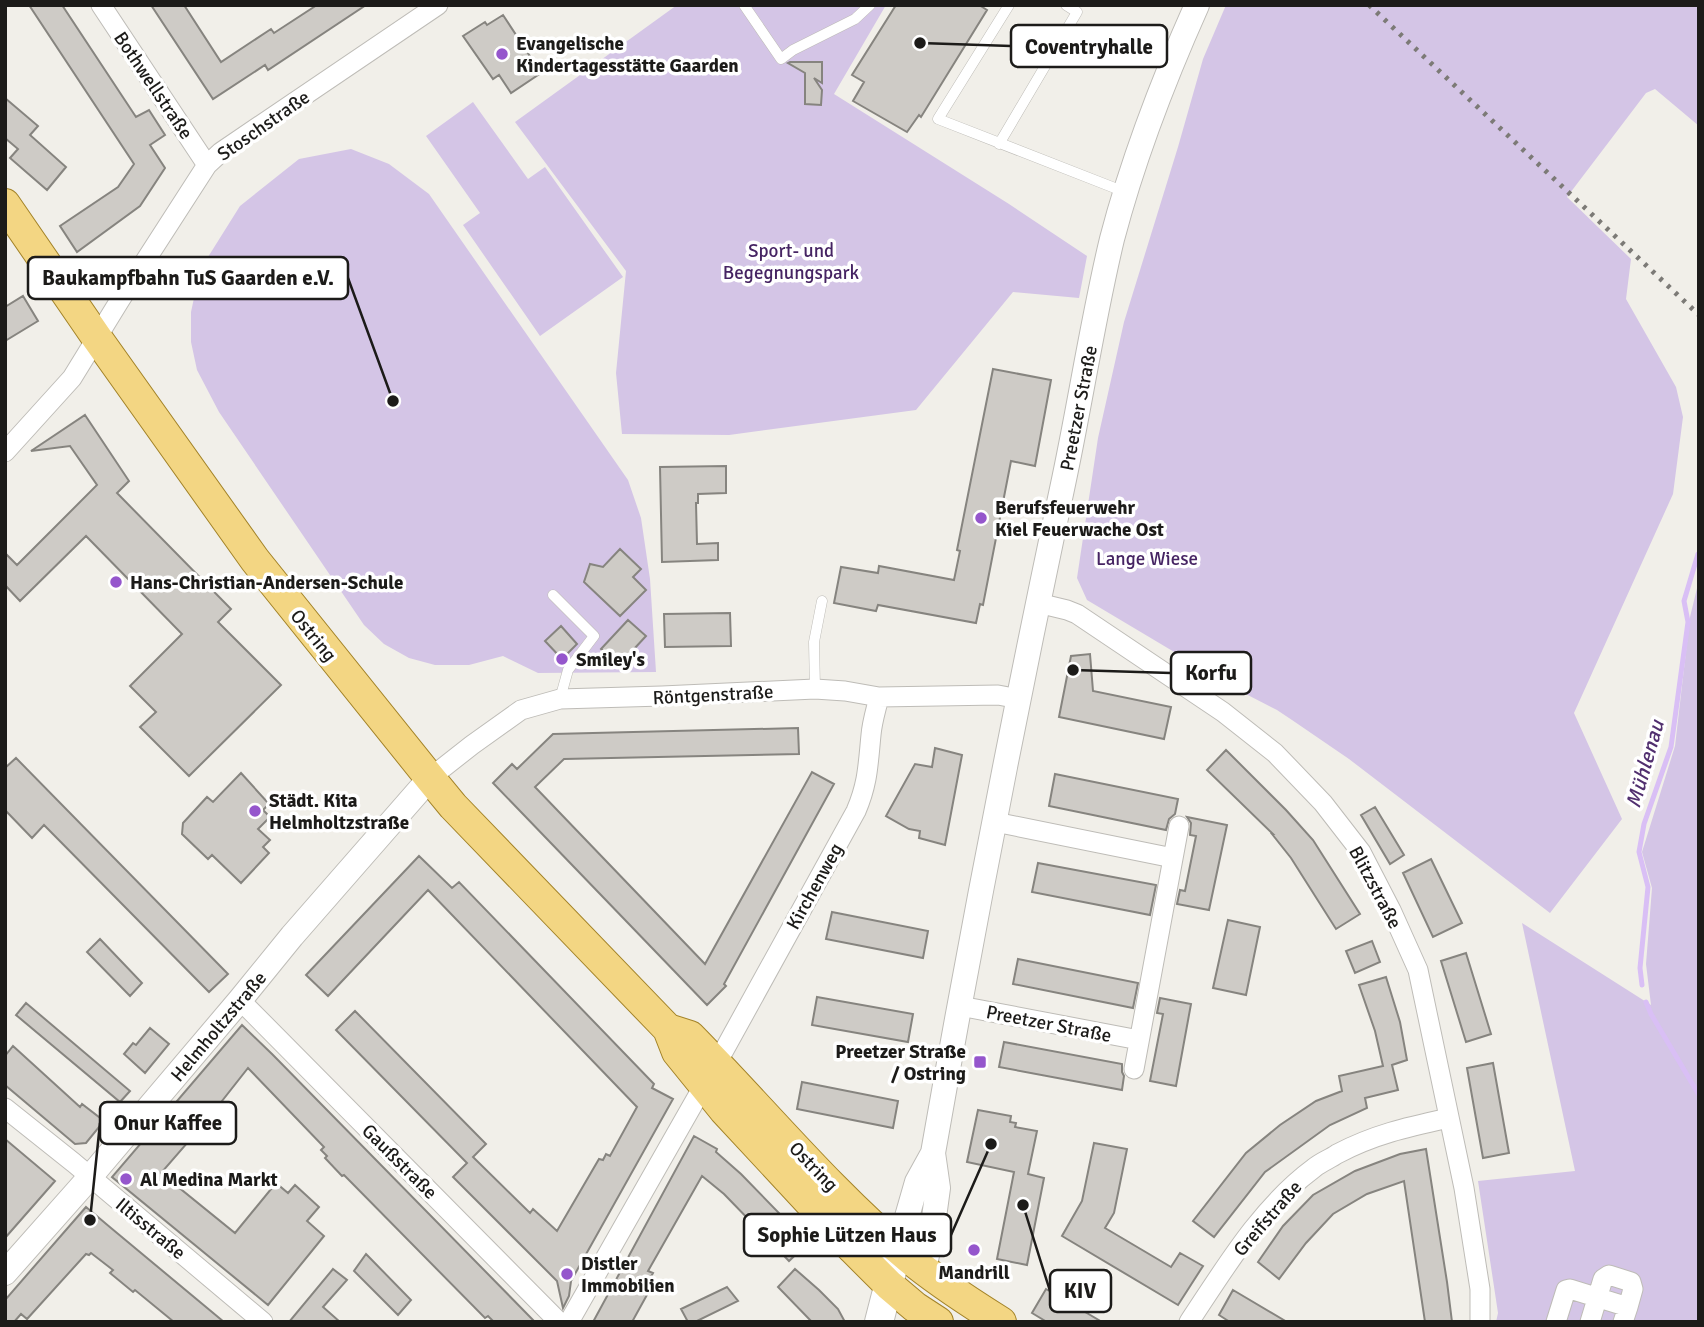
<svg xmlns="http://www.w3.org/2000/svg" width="1704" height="1327" viewBox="0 0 1704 1327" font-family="Signika,sans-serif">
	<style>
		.green { fill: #d4c5e6 }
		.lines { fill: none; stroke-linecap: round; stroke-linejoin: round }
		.stream { stroke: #d9bff5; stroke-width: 5 }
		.building { fill: #cecbc6; stroke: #86847f; stroke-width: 2 }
		.service-casing { stroke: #bebcb7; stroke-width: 11 }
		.minor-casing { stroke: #bebcb7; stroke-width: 21 }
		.tertiary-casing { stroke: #bebcb7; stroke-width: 26 }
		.secondary-casing { stroke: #bebcb7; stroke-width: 30 }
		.primary-casing { stroke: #a38328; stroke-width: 32 }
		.service { stroke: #fff; stroke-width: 10 }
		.minor { stroke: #fff; stroke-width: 19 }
		.tertiary { stroke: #fff; stroke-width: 24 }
		.secondary { stroke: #fff; stroke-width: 28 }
		.primary { stroke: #f3d683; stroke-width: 30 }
		.rail { stroke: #7c7a76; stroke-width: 5; stroke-dasharray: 3.5 7; stroke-linecap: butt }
		.poi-dot { fill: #9556cc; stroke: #fff; stroke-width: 2.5 }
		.labels { text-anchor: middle; stroke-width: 7; stroke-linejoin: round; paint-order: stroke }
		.poi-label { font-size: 19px; font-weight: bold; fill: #1c1b19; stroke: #fff; text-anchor: start }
		.street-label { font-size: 19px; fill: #1c1b19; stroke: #fff }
		.park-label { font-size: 19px; fill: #462463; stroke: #fff }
		.water-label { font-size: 21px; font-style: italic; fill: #512f6f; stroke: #fff }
		.leader { fill: none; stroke: #1c1b19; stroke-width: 2.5 }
		.callout-dot { fill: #1c1b19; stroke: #fff; stroke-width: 2.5 }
		.callout { fill: #fff; stroke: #1c1b19; stroke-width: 2.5 }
		.callout-label { font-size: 21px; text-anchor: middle; font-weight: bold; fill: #1c1b19 }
	</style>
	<rect width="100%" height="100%" fill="#f1efe9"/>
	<path class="green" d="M677 5H886L834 94 1009 204 1087 256 1079 298 1013 292 916 410 729 435 622 434 616 373 626 271 515 122Z
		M1226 5H1699V126L1655 89 1646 93 1567 197 1631 259 1626 299 1676 387 1683 417 1673 494 1574 713 1622 819 1550 913 1349 759 1292 720 1277 710 1238 690 1087 600 1077 578 1098 438 1124 322 1178 147 1203 59Z
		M473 102 528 179 545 167 623 277 540 336 463 225 480 213 426 136Z
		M351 149 389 164 429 194 628 480 641 518 650 579 656 672 538 673 503 656 469 665H435L409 658 384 644 364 625 219 412 197 370 191 342V312L197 284 208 257 240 206 299 159Z
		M1699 580V1322H1496L1498 1313 1478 1181 1575 1171 1522 923 1651 1005 1646 964 1652 888 1642 852 1675 746 1690 617Z"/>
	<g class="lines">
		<path class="stream" d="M1642 985 1640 968 1648 887 1639 852 1644 824 1671 747 1688 622 1684 601 1698 554
			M1646 1002 1651 1014 1699 1095"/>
	</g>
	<path class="building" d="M29 5H62L136 117 149 110 165 135 150 145 165 168 140 206 77 252 60 226 118 187 134 164Z
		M151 5H184L221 62 271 29 274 33 317 5H366L268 70 265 65 213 99Z
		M896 5H979L987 10 921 117 919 115 907 132 853 101 864 82 852 75Z
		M503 15 541 73 511 93 499 75 493 79 463 36 485 22 487 25Z
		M790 62H822V83L814 78 822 90 821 105 805 104V73L788 63Z
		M5 98 38 126 30 135 66 167 47 190 10 158 18 149 5 138Z
		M23 296 38 321 5 341V307Z
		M993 369 1051 380 1035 466 1011 461 983 605 980 604 976 623 878 605 876 611 834 603 841 567 878 573 879 566 954 580 960 551 957 550Z
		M85 415 129 481 117 493 231 609 218 622 281 685 189 776 140 727 156 712 130 686 182 634 86 536 20 601 5 585V553L17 565 97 485 70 446 31 451Z
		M726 466V493L698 494V503H696L697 544 718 543V560L662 562 660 467Z
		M620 549 641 569 633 577 646 590 620 616 584 582 590 564 603 567Z
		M730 613 731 646 665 647 664 614Z
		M628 620 646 636 622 662 616 657 613 660 601 649Z
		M561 626 577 644 562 659 545 641Z
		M1090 654 1093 691 1171 707 1164 739 1059 717 1071 656Z
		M798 728 799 754 564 759 535 787 705 964 812 772 834 784 724 984 726 986 707 1005 493 783 512 764 517 769 553 734Z
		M935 748 962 755 945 845 919 838 920 831 909 829 886 816 915 764 932 767Z
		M1226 750 1286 810 1313 840 1360 914 1336 929 1291 858 1272 834H1273L1207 770Z
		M16 758 228 974 209 992 44 825 32 838 5 810V768Z
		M241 773 269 804 263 810 270 817 258 829 270 840 263 847 269 853 241 883 212 855 208 859 182 834 183 823 207 797 213 802Z
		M1055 774 1178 799 1175 814 1169 819 1166 830 1049 806Z
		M1375 807 1404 855 1390 864 1361 815Z
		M1187 817 1227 825 1209 910 1177 904 1180 890 1185 891 1196 836 1190 835 1191 823Z
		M419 856 452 888 459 882 654 1084 652 1088 673 1099 571 1281 569 1296 563 1308 557 1281 453 1177 467 1163 336 1030 355 1011 486 1144 473 1157 530 1213 533 1209 557 1231 599 1159 603 1160 606 1154 610 1156 637 1107 428 890 328 996 306 975Z
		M1431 859 1462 923 1433 937 1403 873Z
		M1038 863 1156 885 1150 915 1032 892Z
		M832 912 928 931 923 958 826 939Z
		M1228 920 1260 927 1246 995 1213 988Z
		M100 939 142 983 130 996 87 952Z
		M1372 941 1380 962 1355 973 1346 951Z
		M1466 953 1491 1034 1466 1042 1441 961Z
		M1018 959 1138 983 1133 1008 1013 984Z
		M1386 977 1400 1022 1407 1060 1392 1065 1398 1090 1365 1098 1367 1108 1330 1125 1265 1172 1214 1237 1193 1221 1246 1153 1280 1125 1316 1101 1342 1091 1339 1076 1383 1066 1375 1031 1359 985Z
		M817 997 913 1014 908 1042 812 1025Z
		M1160 998 1191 1004 1176 1086 1150 1081 1163 1014 1157 1013Z
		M26 1003 130 1091 120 1102 16 1015Z
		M242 1025 273 1055 535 1322H494L488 1316 485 1318 344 1175 342 1176 325 1158 327 1156 321 1150 324 1147 248 1068 211 1115 214 1117 197 1137 194 1135 161 1173 235 1233 276 1183 288 1193 295 1185 319 1207 307 1221 324 1236 268 1305 112 1177Z
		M150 1028 169 1044 145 1073 124 1054 133 1043 136 1045Z
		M1004 1042 1122 1064V1072L1124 1076 1122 1090 999 1067Z
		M13 1046 80 1107 82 1104 104 1121 86 1143 75 1144 5 1085V1056Z
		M1493 1063 1509 1153 1483 1158 1467 1068Z
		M802 1082 898 1101 893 1128 797 1109Z
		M978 1110 1011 1116 1010 1122 1016 1123 1015 1127 1037 1131 1028 1174 1044 1178 1027 1265 997 1259 1014 1172 967 1162Z
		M694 1136 717 1149 716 1152 741 1174 808 1243 789 1261 724 1194 702 1176 648 1271 653 1273 648 1282 653 1284 632 1322H593Z
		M5 1139 55 1181 5 1238Z
		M1094 1143 1127 1149 1114 1213 1105 1228 1171 1267 1180 1253 1203 1266 1178 1305 1062 1236 1082 1201Z
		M1426 1149 1447 1282 1452 1322H1425L1404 1181 1367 1194 1333 1214 1306 1243 1279 1279 1258 1262 1283 1226 1313 1195 1355 1171 1400 1154Z
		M86 1207 111 1228 224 1322H174L135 1290 133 1292 110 1273 113 1270 91 1253 89 1255 86 1254 27 1319 21 1314 14 1322H5V1300Z
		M366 1254 411 1300 398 1315 354 1271Z
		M333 1269 347 1280 323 1307 340 1322H289Z
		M795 1269 819 1290 838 1309 845 1322H812L778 1287Z
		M727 1287 738 1301 695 1322H688L681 1309Z
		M1046 1289 1102 1322H1047L1032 1313Z
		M1233 1290 1287 1322H1230L1219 1315Z"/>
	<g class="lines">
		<g class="service-casing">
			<path id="service" d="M744 5 781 59 793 50 855 19 870 5
				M1009 5 938 119 1125 192
				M999 144 1077 12 1066 5
				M553 595 594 636 568 670 560 699
				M815 689 814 642 822 601"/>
		</g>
		<g class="minor-casing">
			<path id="minor" d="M101 5 207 165
				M5 452 72 378 120 300 207 165 221 152 438 5
				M1038 603 1067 610 1077 614 1223 712 1275 753 1323 803 1361 852 1391 910 1418 970 1464 1188 1480 1289V1322
				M430 778 472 745 521 710 560 699 662 696 815 689 845 691 879 697 998 695 1019 699
				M995 822 1173 858
				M240 1000 559 1322
				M960 1006 1139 1040
				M717 1063 856 811C868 783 868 765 871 735 872 722 876 710 879 697
				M1134 1069 1179 826
				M5 1108 74 1163 263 1322
				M569 1322 704 1085
				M1189 1322C1225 1268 1261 1207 1314 1168 1321 1162 1330 1159 1337 1154 1375 1134 1408 1127 1449 1118
				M1556 1322 1566 1290 1570 1289 1628 1307 1623 1322
				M1590 1322 1603 1279 1609 1275 1631 1282 1633 1289 1628 1307"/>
		</g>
		<g class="tertiary-casing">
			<path id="tertiary" d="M898 1248 917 1182 933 1153C972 931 1015 710 1062 489 1080 406 1092 322 1112 239 1133 159 1163 81 1197 5
				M924 1269 932 1232 938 1188 933 1153
				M5 1273 90 1177 240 1000 292 936 430 778"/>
		</g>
		<g class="secondary-casing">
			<path id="secondary" d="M879 1322 898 1248"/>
		</g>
		<g class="primary-casing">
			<path id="primary" d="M5 204 97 338 255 560 430 778 453 806 668 1029 677 1052 724 1110 853 1249 889 1285 915 1307 938 1322
				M668 1029 690 1036C763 1110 829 1191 909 1258 938 1282 969 1302 1001 1322"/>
		</g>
		<use href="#service" class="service"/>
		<use href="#minor" class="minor"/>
		<use href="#tertiary" class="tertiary"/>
		<use href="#secondary" class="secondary"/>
		<use href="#primary" class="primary"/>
		<path class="rail" d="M1369 5 1699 315"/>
	</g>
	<g class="poi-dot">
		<circle cx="502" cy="54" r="7"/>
		<circle cx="981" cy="518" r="7"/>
		<circle cx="116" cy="582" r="7"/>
		<circle cx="562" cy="659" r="7"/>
		<circle cx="255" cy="811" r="7"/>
		<rect x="973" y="1055" width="14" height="14" rx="3.5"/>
		<circle cx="126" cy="1179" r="7"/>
		<circle cx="974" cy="1250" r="7"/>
		<circle cx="567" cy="1274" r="7"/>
	</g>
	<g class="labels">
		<g class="poi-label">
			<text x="516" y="50">Evangelische<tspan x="516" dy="22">Kindertagesstätte Gaarden</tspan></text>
			<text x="995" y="514">Berufsfeuerwehr<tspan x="995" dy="22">Kiel Feuerwache Ost</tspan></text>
			<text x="130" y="589">Hans-Christian-Andersen-Schule</text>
			<text x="576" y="666">Smiley's</text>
			<text x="269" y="807">Städt. Kita<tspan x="269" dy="22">Helmholtzstraße</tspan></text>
			<text x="966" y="1058" text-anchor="end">Preetzer Straße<tspan x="966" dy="22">/ Ostring</tspan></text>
			<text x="140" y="1186">Al Medina Markt</text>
			<text x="581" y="1270">Distler<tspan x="581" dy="22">Immobilien</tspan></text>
			<text x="974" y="1279" text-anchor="middle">Mandrill</text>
		</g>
		<g class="street-label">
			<text transform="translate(154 85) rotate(56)" y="7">Bothwellstraße</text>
			<text transform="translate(263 125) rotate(-35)" y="7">Stoschstraße</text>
			<text transform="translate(1078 408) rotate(-79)" y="7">Preetzer Straße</text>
			<text transform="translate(314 635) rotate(51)" y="7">Ostring</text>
			<text transform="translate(713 694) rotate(-3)" y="7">Röntgenstraße</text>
			<text transform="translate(814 886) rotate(-61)" y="7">Kirchenweg</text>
			<text transform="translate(1376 887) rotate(62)" y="7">Blitzstraße</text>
			<text transform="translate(1049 1023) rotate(11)" y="7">Preetzer Straße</text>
			<text transform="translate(218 1026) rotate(-50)" y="7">Helmholtzstraße</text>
			<text transform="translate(400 1161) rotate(45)" y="7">Gaußstraße</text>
			<text transform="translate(814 1166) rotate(46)" y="7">Ostring</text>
			<text transform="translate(1267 1218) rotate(-49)" y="7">Greifstraße</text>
			<text transform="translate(151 1228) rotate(40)" y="7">Iltisstraße</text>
		</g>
		<g class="park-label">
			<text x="791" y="257">Sport- und<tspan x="791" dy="22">Begegnungspark</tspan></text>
			<text x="1147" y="565">Lange Wiese</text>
		</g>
		<g class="water-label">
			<text transform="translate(1645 764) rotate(-74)" y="7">Mühlenau</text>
		</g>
	</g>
	<path class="leader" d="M920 43L1011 46M393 401L348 278M1073 670L1171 673M90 1220L100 1123M991 1144L951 1235M1023 1205L1050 1291"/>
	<g class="callout-dot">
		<circle cx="920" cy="43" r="7"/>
		<circle cx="393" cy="401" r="7"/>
		<circle cx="1073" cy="670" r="7"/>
		<circle cx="90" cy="1220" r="7"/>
		<circle cx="991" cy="1144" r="7"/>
		<circle cx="1023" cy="1205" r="7"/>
	</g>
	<g class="callout">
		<rect x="1011" y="25" width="156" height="42" rx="7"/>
		<rect x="28" y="257" width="320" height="42" rx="7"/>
		<rect x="1171" y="652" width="80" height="42" rx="7"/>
		<rect x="100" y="1102" width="136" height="42" rx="7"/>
		<rect x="744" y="1214" width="207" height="42" rx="7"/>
		<rect x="1050" y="1270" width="61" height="42" rx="7"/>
	</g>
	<g class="callout-label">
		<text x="1089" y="54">Coventryhalle</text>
		<text x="188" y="285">Baukampfbahn TuS Gaarden e.V.</text>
		<text x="1211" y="680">Korfu</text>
		<text x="168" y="1130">Onur Kaffee</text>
		<text x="847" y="1242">Sophie Lützen Haus</text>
		<text x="1080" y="1298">KIV</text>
	</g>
	<rect width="1704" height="1327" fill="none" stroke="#1c1b19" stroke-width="14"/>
</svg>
